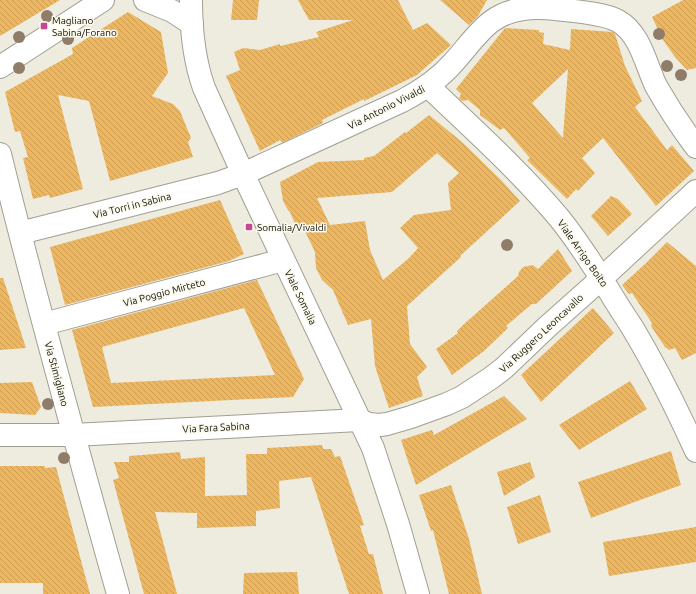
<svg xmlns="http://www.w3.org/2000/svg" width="696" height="594" viewBox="0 0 696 594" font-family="Ubuntu,sans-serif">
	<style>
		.building { fill: url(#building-back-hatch); fill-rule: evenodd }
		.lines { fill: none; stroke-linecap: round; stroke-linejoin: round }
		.minor-casing { stroke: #a19f92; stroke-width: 24 }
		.major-casing { stroke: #a19f92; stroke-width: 24 }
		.minor { stroke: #fff; stroke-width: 22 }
		.major { stroke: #fff; stroke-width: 22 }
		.tree { fill: #8f7d69 }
		.poi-dot { fill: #c64793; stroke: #fbf9eb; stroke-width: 1.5 }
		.labels { text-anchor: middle; stroke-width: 3; stroke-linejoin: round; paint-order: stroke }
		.poi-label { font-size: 10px; fill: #0f0f0a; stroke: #fbf9eb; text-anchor: start }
		.street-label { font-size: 10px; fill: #0f0f0a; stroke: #fbf9eb }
	</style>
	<defs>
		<pattern id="building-back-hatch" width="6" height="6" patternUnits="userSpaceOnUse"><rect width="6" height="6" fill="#edb762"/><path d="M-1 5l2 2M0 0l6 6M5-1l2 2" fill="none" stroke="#ca9c54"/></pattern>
	</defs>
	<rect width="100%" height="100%" fill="#eeecde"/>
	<path class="building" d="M0 0H60L0 36Z
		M233 0H259L257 20H231Z
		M298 0H398L413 30 427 23 451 45 417 75 364 101V99L322 120 323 123 282 143 280 140 260 151 226 76 240 70 234 52 243 48 260 50 280 44V46L319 37 316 32 353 20H309Z
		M440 0H487L478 16 469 25Z
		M683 0H696V68L687 70 675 57 663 40 652 17Z
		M128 12 161 32 168 73 152 96 173 104 180 111 191 138 188 142 193 157 110 181 89 101 58 95 83 189 50 198 49 195 33 199 23 158 28 157 20 131 15 132 5 92 73 54 72 48Z
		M505 28 539 30V32L544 33 543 44 570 50 571 29 613 32 615 34 625 66 642 101 635 107 667 150 672 145 694 171 656 206 603 138 582 158 595 173 578 191 576 189 567 199 527 160 530 158 504 128 500 130 480 115V110L468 100 462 101 459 98 461 94 456 89ZM568 69 563 138 532 103Z
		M429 115 462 142 501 180 520 201 460 256 461 257 407 306 410 344 427 367 417 377 423 396 389 408 375 366 371 319 348 325 333 290 322 280 316 268 315 252 304 229 298 231 290 212 288 210 283 201 280 182 318 162 364 160V158L374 156 405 132 406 133ZM437 153 459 173 448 183 451 210 414 215 400 228 418 248 409 258 383 280 370 250 365 221 330 225 317 198 392 192Z
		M611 196 618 199 632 214 608 236 591 216Z
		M220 200 244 254 229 261 65 305 50 247Z
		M667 242 696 266V353L682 360 675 348 669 350 665 347 651 326 652 323 632 293 629 294 622 285 645 264Z
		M558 249 572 271 536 304H532L506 326 508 328 484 351 452 375 436 349 458 333 457 331 463 325 518 276 519 272 523 267 533 265 538 269Z
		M0 278H3L26 348 0 350Z
		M257 280 304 379 293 397 93 407 72 330ZM244 308 275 375 111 383 102 347Z
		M593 308 614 333 541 402 521 375Z
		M630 381 647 409 579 450 559 425Z
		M32 382 41 407 35 415 0 413V383Z
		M504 396 527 419 416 485 401 440 432 430 434 435Z
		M322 445 323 449H331L335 457 340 456 364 525 360 526 369 554H373L383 594H349L311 477 279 481 280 508 256 511V526L197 528V513L155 512 177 594H144L113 480 119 478 114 462H129V456L180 452 181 459 205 457V496L247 495 246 454H267V448Z
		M671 451 681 485 591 518 578 482Z
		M530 462 535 477 504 496 497 472Z
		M0 466H45V468L56 467 90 594H43V583H0Z
		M451 485 469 539 482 594H449L433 530 431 531 419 495Z
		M540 495 551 532 518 544 507 507Z
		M696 527V562L609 576 603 542Z
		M297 572 299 594H243L244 573Z"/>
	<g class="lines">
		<g class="minor-casing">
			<path id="minor" d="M145 0 172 11 192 24
				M0 67 103 0
				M428 86C473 129 520 171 560 219 579 243 595 268 611 294 618 306 625 316 632 327 656 367 677 409 696 451
				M0 154C36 301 77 448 118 594
				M20 233 218 183 243 174 402 101C421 91 439 79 453 63 466 49 477 32 492 21 511 7 534 7 556 9 573 11 604 13 618 21 640 33 646 65 656 86 668 107 681 127 696 147
				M44 324 283 260
				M0 435H73L359 420 369 424 380 425 387 424 411 417 447 404 462 397 491 378 504 368 547 327 602 278 696 191"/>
		</g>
		<g class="major-casing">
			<path id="major" d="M191 0C191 29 194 60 204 88L243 174 373 448 398 524 418 594"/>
		</g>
		<use href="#minor" class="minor"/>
		<use href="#major" class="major"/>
	</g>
	<g class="tree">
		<circle cx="47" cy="16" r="6"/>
		<circle cx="659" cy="34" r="6"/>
		<circle cx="19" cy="37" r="6"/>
		<circle cx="68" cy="39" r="6"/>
		<circle cx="667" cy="66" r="6"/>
		<circle cx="19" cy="68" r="6"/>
		<circle cx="681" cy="75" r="6"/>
		<circle cx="507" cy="245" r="6"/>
		<circle cx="48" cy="404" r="6"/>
		<circle cx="64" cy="458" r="6"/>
	</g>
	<g class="poi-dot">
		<rect x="40" y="22" width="8" height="8" rx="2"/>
		<rect x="245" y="223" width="8" height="8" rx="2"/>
	</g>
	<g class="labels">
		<g class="poi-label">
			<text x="52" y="24">Magliano<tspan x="52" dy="12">Sabina/Forano</tspan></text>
			<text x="257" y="231">Somalia/Vivaldi</text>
		</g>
		<g class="street-label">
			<text transform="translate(386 107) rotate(-27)" y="4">Via Antonio Vivaldi</text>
			<text transform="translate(132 205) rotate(-14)" y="4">Via Torri in Sabina</text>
			<text transform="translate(583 253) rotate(55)" y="4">Viale Arrigo Boito</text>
			<text transform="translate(164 292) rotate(-15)" y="4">Via Poggio Mirteto</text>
			<text transform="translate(301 297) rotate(64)" y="4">Viale Somalia</text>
			<text transform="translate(541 333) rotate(-43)" y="4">Via Ruggero Leoncavallo</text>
			<text transform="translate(57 374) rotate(75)" y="4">Via Stimigliano</text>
			<text transform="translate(216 427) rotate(-3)" y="4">Via Fara Sabina</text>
		</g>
	</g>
</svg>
